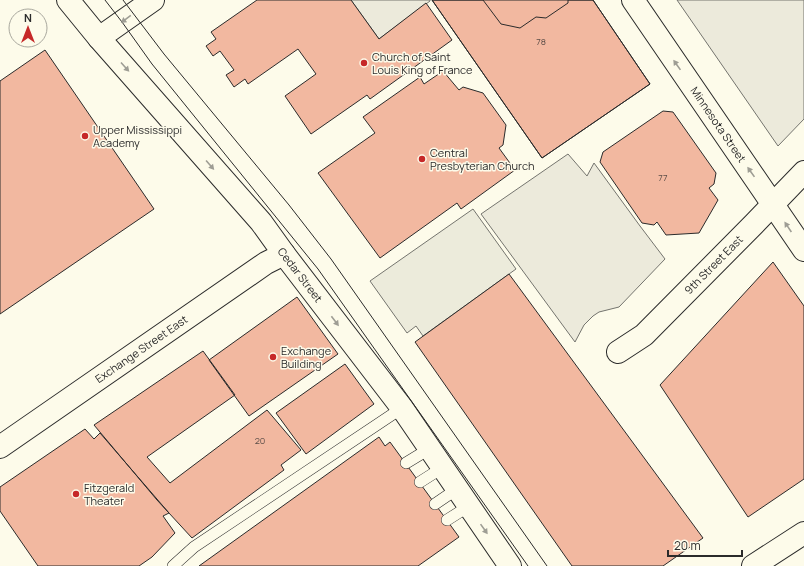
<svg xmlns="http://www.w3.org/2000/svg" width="804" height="566" viewBox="0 0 804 566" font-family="Manrope,sans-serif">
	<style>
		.green { fill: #ecebdb; stroke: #74746e }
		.parking { fill: #eceadb; stroke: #74746e }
		.building { fill: #f2b8a0; stroke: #2b2b2b }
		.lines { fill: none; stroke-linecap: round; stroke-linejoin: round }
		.service-casing { stroke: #2b2b2b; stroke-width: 12 }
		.minor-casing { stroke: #2b2b2b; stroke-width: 24 }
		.secondary-casing { stroke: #2b2b2b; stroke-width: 24 }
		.service { stroke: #fdfbea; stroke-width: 11 }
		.minor { stroke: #fdfbea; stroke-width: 22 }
		.secondary { stroke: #fdfbea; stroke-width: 22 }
		.tram { stroke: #2b2b2b; stroke-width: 1 }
		.oneway { fill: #9e9d94 }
		.poi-dot { fill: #c62828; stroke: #fdfbea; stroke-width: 1.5 }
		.labels { text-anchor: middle; stroke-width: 3; stroke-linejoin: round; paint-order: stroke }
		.number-label { font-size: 9px; fill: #5d4e48 }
		.poi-label { font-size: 11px; fill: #2b2b2b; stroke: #fdfbea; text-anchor: start }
		.street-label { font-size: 11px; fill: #2b2b2b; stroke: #fdfbea }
	</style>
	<rect width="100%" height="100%" fill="#fdfbea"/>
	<path class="green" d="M473 209 516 269 423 336 416 326 407 333 370 281Z"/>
	<path class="parking" d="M351 0H430V1L379 39Z
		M677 0H804V119L778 146Z
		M568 154 587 176 594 163 640 226 665 259 619 307 599 312 593 316 584 325 575 342 481 214Z"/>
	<path class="building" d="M257 0H351L379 39 426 3 452 40 370 99 367 95 311 134 285 96 316 74 298 49 248 84 245 79 234 87 226 75 234 70 220 51 213 56 206 46 216 39 211 32Z
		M432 0H483L501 24 520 28 536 17 546 18 568 3V0H593L650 84 542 158Z
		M432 0H593L650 84 542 158Z
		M45 50 154 209 0 314V81Z
		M443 71 459 90 463 87 483 93 506 125 503 145 499 148 515 170 461 209 457 203 380 258 318 173 375 133 363 117 420 77 424 84Z
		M663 111 673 112 716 173 714 184 709 188 718 200 699 233 666 235 657 222 654 225 642 223 600 162 603 152Z
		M773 262 804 306V479L748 517 660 385Z
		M509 274 703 538 663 566H572L415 342Z
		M297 297 338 354 249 416 209 360Z
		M203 351 235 395 147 457 170 483 267 410 301 450 281 465 284 470 192 538 157 500 94 425Z
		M345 364 374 404 306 454 276 413Z
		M85 429 94 439 100 433 169 513 163 516 175 533 152 557 139 566H38L0 511V487Z
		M379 437 385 446 390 442 459 537 418 566H199Z"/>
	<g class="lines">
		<g class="service-casing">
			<path id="service" d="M406 463 429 449
				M420 482 442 468
				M435 504 457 489
				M447 520 469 506
				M173 566 194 547 402 408"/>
		</g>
		<g class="minor-casing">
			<g id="minor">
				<path id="s1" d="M68 0 99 38 261 222 284 254 402 408 510 566"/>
				<path id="s2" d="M633 0 804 250"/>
				<path d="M99 38 153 0"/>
				<path id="s3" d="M618 352 644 335 754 224 804 172"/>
				<path id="s4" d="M0 447 266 263 284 254"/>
			</g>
		</g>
		<g class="secondary-casing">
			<path id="secondary" d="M753 566 804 533"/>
		</g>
		<use href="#service" class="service"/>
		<use href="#minor" class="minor"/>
		<use href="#secondary" class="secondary"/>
		<path class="tram" d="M105 0 122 22 152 64 318 269 528 566
			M123 0 164 54 289 205 331 259 547 566"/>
	</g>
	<defs><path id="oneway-solid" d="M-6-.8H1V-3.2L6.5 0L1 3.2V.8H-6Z"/></defs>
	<g class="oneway">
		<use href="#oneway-solid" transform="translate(126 19) rotate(143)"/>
		<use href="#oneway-solid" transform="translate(677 65) rotate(-125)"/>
		<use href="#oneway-solid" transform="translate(125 67) rotate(48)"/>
		<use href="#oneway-solid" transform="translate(210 165) rotate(49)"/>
		<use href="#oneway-solid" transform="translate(751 172) rotate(-125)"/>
		<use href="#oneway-solid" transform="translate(788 227) rotate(-124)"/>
		<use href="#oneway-solid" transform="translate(335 321) rotate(53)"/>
		<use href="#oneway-solid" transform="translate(484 529) rotate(55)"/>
	</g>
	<g class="poi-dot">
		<circle cx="364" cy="63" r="4"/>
		<circle cx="85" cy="136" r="4"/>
		<circle cx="422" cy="159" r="4"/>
		<circle cx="273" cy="357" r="4"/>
		<circle cx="76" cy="494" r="4"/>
	</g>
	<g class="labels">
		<g class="number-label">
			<text x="541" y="45">78</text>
			<text x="663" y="181">77</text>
			<text x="260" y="444">20</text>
		</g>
		<g class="poi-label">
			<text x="372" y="61">Church of Saint<tspan x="372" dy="13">Louis King of France</tspan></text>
			<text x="93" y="134">Upper Mississippi<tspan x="93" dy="13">Academy</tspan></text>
			<text x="430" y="157">Central<tspan x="430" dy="13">Presbyterian Church</tspan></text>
			<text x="281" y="355">Exchange<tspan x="281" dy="13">Building</tspan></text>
			<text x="84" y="492">Fitzgerald<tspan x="84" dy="13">Theater</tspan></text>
		</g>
		<g class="street-label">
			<text dy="4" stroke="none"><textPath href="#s2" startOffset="151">Minnesota Street</textPath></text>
			<text dy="4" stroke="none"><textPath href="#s3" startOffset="130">9th Street East</textPath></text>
			<text dy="4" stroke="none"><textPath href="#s1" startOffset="360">Cedar Street</textPath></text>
			<text dy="4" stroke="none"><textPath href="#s4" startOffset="172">Exchange Street East</textPath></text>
		</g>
	</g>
	<g transform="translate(28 28)"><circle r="19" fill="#fdfbea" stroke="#a9a89e"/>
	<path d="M0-3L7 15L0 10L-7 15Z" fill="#c62828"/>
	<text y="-6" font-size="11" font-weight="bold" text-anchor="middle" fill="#2b2b2b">N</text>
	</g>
	<path d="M668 550v6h74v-6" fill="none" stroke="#2b2b2b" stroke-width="2"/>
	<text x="674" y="550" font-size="12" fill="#2b2b2b" stroke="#fdfbea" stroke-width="3" paint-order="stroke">20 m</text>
</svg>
